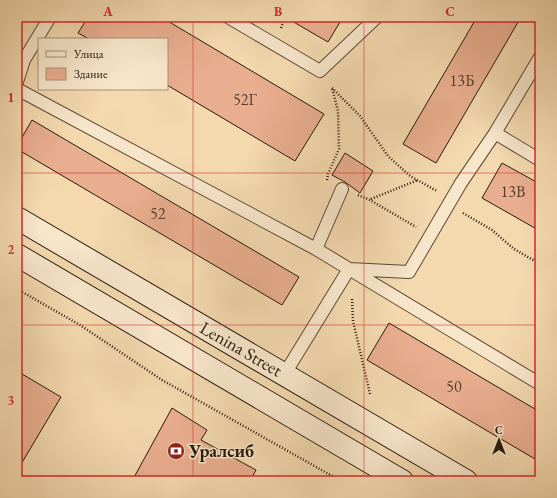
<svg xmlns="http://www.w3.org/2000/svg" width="557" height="498" viewBox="0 0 557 498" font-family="'EB Garamond',serif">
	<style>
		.building { fill: #e9ae8f; stroke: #261a0e }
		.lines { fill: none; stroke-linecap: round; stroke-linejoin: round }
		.service-casing { stroke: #5a4a36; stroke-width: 14 }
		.secondary-casing { stroke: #261a0e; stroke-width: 24 }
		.path { stroke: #261a0e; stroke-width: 2.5; stroke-dasharray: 1 2; stroke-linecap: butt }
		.service { stroke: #f8e6cb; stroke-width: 12 }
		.secondary { stroke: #f8e6cb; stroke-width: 22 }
		.grid { fill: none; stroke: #d62828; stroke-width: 1; stroke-opacity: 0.55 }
		.labels { text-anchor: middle; stroke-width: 3; stroke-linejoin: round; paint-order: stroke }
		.number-label { font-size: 16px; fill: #573f2e }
		.street-label { font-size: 18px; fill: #261a0e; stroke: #f8e6cb }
		.poi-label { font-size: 18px; font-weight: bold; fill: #261a0e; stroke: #f8e6cb; text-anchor: start }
		.neatline { fill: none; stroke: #d62828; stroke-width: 1.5 }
		.grid-label { font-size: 13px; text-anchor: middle; font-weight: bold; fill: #d62828 }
	</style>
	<rect width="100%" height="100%" fill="#f4d9af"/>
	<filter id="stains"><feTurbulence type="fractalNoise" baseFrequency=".005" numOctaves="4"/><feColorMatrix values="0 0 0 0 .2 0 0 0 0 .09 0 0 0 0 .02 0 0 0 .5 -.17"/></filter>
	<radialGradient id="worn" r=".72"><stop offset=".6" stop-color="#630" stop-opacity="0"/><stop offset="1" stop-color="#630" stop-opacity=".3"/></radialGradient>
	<path class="building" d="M88 17H161L324 114 295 161 167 85V39H89L78 33Z
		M285 17H343L328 42Z
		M477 17H521L436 163 403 144Z
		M32 120 299 277 282 305 17 149V146Z
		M345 153 373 171 360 193 345 182 332 175Z
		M502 163 540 184V231L482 198Z
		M389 323 540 412V462L367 360Z
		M17 371 61 397 17 471Z
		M172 408 207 430 201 440 256 470 250 481H132Z"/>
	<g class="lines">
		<g class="service-casing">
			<path id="service" d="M228 17 320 71 377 17
				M540 57 495 133 540 160
				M17 82 24 60 50 17
				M17 89 316 249 540 384
				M316 249 342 189
				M284 375 349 269 409 272 461 183 495 133"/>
		</g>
		<g class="secondary-casing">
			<path id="secondary" d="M17 218 466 481
				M17 255 402 481"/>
		</g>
		<path class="path" d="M281 28 283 23 281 17
			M332 88 360 116 388 156 410 176 437 191
			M327 180 328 174 339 149 338 111 332 88
			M358 195 370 200 416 227
			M371 199 418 180
			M463 213 492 230 514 249 540 264
			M17 289 80 325 162 380 341 481
			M352 299 353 321 370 394"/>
		<use href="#service" class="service"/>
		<use href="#secondary" class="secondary"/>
	</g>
	<path class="grid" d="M193 17V481M364 17V481M17 173H540M17 325H540"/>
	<defs>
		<g id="bank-disc" transform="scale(0.9)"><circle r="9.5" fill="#8f2418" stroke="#f8e6cb"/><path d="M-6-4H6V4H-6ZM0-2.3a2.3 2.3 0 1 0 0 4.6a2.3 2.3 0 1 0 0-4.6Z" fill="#fff"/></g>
	</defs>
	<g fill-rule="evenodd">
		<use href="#bank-disc" x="176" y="451"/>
	</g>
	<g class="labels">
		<g class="number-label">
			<text x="462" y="86">13Б</text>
			<text x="245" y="105">52Г</text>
			<text x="513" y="197">13В</text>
			<text x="158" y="219">52</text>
			<text x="454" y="392">50</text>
		</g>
		<g class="street-label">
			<text transform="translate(241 349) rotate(30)" y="6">Lenina Street</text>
		</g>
		<g class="poi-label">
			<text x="189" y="457">Уралсиб</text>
		</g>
	</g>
	<rect width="557" height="498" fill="none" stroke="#f4d9af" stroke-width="44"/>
	<rect x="38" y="38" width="130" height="52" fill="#f8e6cb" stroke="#a4947f"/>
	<rect x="46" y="51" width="20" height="6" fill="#f8e6cb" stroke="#a4947f"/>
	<text x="74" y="58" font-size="12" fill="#261a0e">Улица</text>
	<rect x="46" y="68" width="20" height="12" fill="#e9ae8f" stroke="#a4947f"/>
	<text x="74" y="78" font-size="12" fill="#261a0e">Здание</text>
	<g transform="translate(499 440)" stroke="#f8e6cb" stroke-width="3" paint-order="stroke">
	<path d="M0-3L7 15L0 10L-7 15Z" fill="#261a0e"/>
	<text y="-6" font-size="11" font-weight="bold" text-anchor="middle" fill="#261a0e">С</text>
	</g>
	<rect x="22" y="22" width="513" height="454" class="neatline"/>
	<g class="grid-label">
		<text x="108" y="16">A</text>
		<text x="278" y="16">B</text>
		<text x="450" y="16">C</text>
		<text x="11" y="102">1</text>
		<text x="11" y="254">2</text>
		<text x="11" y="405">3</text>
	</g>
	<rect width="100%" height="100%" filter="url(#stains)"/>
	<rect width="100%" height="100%" fill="url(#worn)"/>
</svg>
